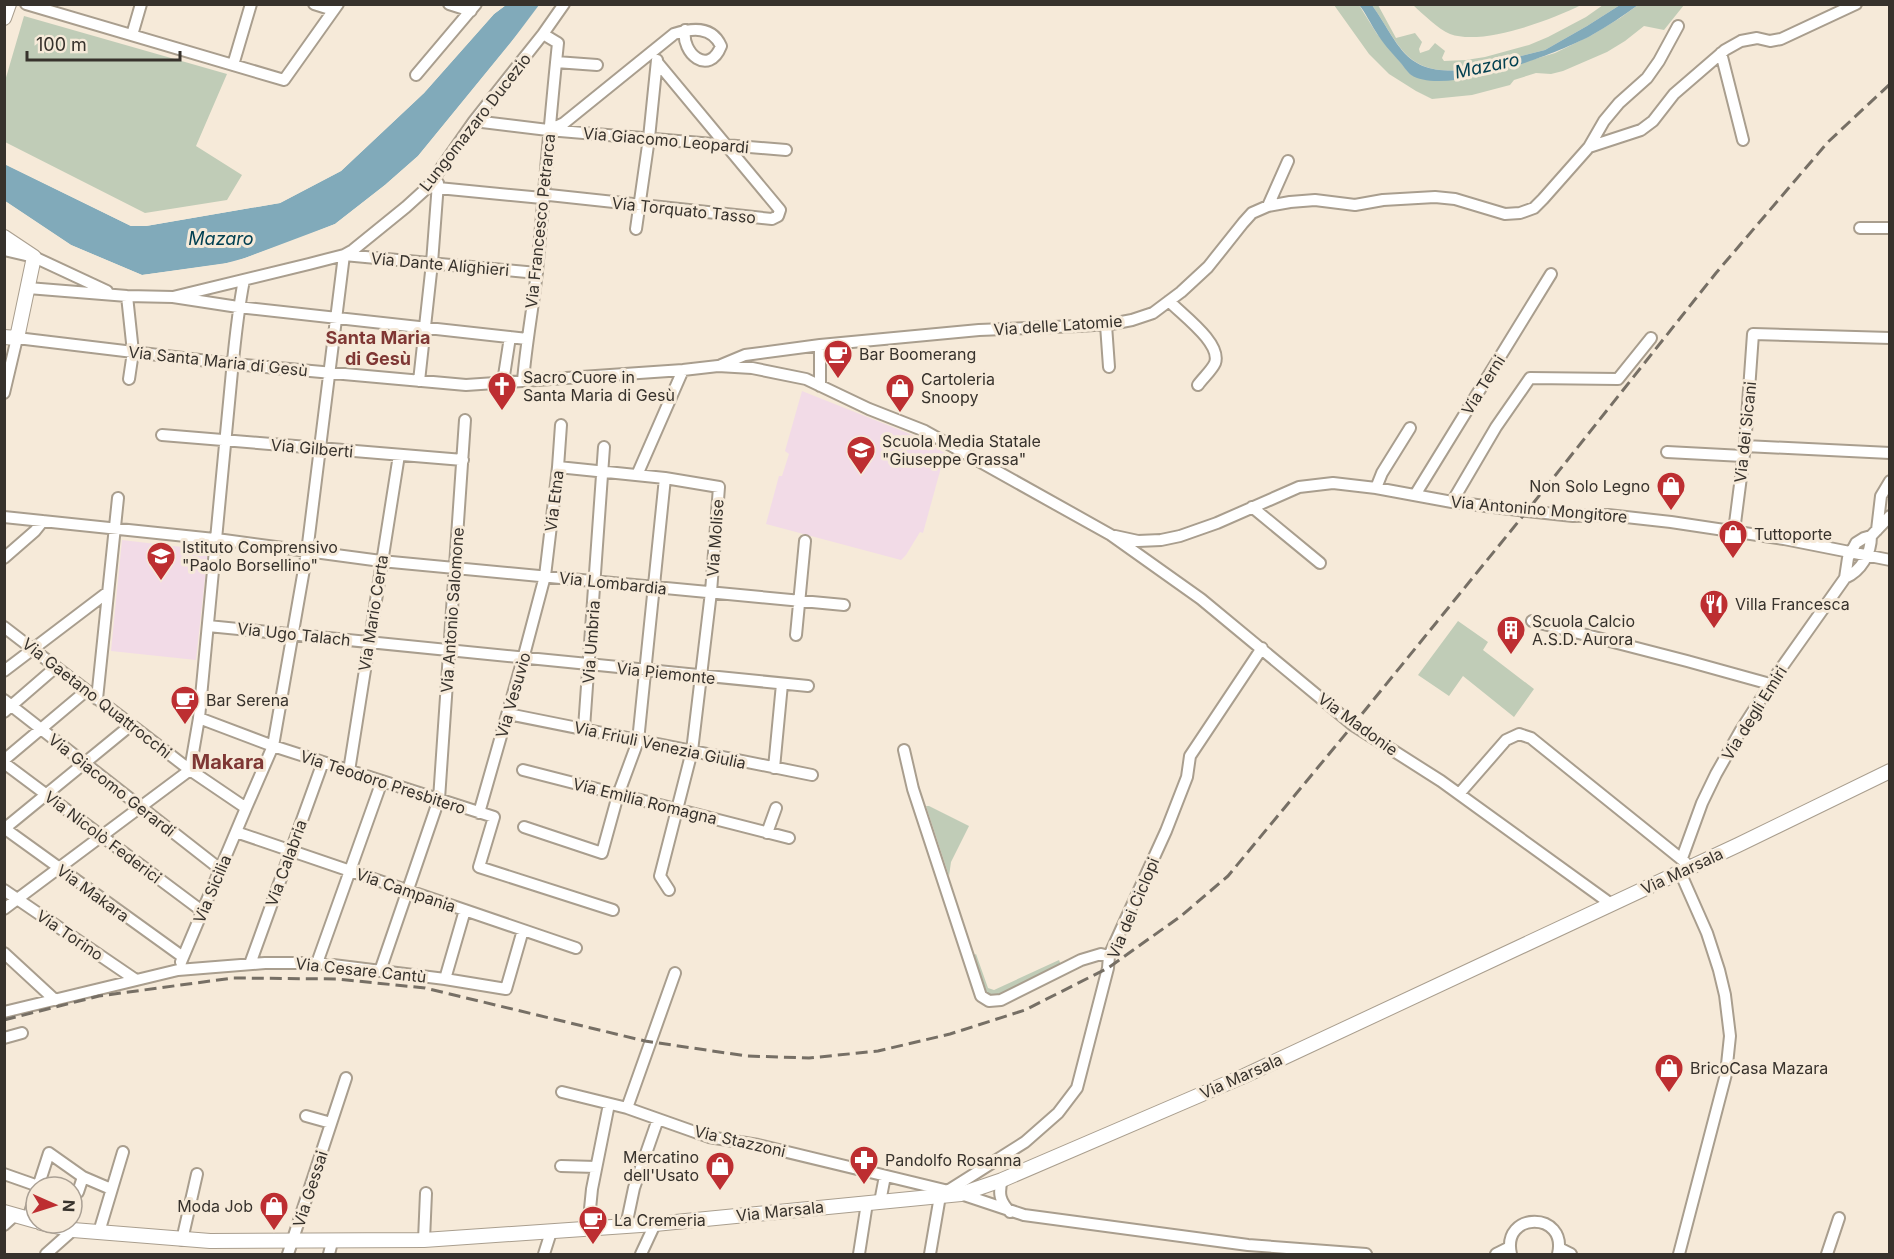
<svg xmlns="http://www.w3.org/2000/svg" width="1894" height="1259" viewBox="0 0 1894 1259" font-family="Inter,sans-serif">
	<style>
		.education { fill: #f2dbe7 }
		.green { fill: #c0ccb7 }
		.water { fill: #81aaba }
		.pier { fill: #f6ead9 }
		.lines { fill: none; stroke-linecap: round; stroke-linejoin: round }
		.minor-casing { stroke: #a99e8e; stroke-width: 14 }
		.major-casing { stroke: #a99e8e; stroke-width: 16 }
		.minor { stroke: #fff; stroke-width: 10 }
		.major { stroke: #fff; stroke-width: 14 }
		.rail { stroke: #766f65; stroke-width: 3; stroke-dasharray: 12 6; stroke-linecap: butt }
		.labels { text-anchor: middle; stroke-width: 6; stroke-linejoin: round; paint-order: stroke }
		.street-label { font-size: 16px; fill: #37322c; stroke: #f6ead9 }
		.poi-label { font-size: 16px; fill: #37322c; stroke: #f6ead9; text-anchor: start }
		.water-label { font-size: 18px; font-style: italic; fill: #024051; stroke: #f6ead9 }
		.neighbourhood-label { font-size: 18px; font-weight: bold; fill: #7f3734; stroke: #f6ead9 }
		.quarter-label { font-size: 20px; font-weight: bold; fill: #7f3734; stroke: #f6ead9 }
	</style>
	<rect width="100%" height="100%" fill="#f6ead9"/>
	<path class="education" d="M802 391 915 436 945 453 923 533 920 532 906 555 901 560 766 524 779 476H782L789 454 785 451Z
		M122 540 208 550 196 660 111 651Z"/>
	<path class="green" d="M1334 5H1359L1377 34 1411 75 1424 79 1442 80 1464 78 1492 72 1555 53 1592 35 1620 18 1638 5H1684L1664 30 1644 26 1625 41 1607 52 1563 71 1551 74 1536 73 1514 80 1510 85 1472 95 1432 99 1416 91 1389 74 1369 54Z
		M1372 5H1378L1396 38 1415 33 1422 42 1419 49 1420 53 1429 50 1435 43 1445 51 1442 58 1444 61 1466 60 1485 57 1529 45 1548 37 1586 17 1603 5H1620L1587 26 1545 50 1466 70C1405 75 1402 48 1372 5Z
		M1413 5H1581C1551 20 1483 46 1450 34 1438 29 1423 14 1413 5Z
		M24 16 227 74 196 146 242 175 227 200 145 213 5 142V81Z
		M1458 621 1488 642 1483 650 1534 689 1514 717 1463 676 1449 696 1418 675Z
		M926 806H929L969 826 951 862 949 876Z
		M976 954 988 988 994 990 1059 960 1061 965 1000 994H988L986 990 974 955Z"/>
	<path class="water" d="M506 5H539L509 45 418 156 385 185 335 224 298 239 234 262 142 275 71 245 5 201 4 164 131 226H146L280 203 341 171 424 93 494 14Z
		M1359 5H1372C1402 48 1404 75 1466 70L1545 50 1587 26 1620 5H1638C1623 16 1608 26 1592 35 1559 53 1445 97 1411 75 1407 72 1403 65 1399 61 1391 52 1382 42 1376 32 1370 23 1366 13 1359 5Z"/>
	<path class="pier" d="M502 4 506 5 494 14 424 93 341 171 280 203 146 226H131L5 164V161L132 223H146L279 200 339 169 422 90 492 12Z
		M525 25 527 26 512 47 439 135 420 158 387 187 336 227 246 261 224 267 141 278 69 248 4 205 5 201 71 245 142 275 223 264 245 258 335 224 385 185 418 156Z"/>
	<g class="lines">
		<g class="minor-casing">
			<path id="minor" d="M26 4 284 80 338 4
				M314 4 333 10
				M449 4 471 11
				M132 35 141 4
				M1721 53 1743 140
				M556 62 597 65
				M233 65 251 4
				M416 75 476 4
				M474 121 548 130 786 150
				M551 129 564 123 674 34C692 28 712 26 721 46 709 77 681 53 685 30
				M1589 147 1604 121 1619 103 1647 78 1659 61 1678 26
				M428 187 542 198 549 195 772 219 778 216 780 210 657 62
				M1268 206 1288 161
				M1860 228H1890
				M636 229 649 138 657 60
				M4 250 34 257 107 291
				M537 273 344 255 307 552 273 746 246 808 190 770 199 718 273 746 494 817 479 867 613 910
				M28 288 127 296 173 297 238 307 527 339
				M127 296 133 352 129 379
				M173 297 309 264 344 255 353 250 406 207 428 187 474 121 543 34 564 4
				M1169 301C1181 314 1222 343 1215 363 1212 370 1203 378 1198 385
				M1106 325 1109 367
				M820 345 979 330 1078 326 1111 324 1132 320 1153 313 1181 292 1208 267 1243 223 1252 213 1268 206 1290 202 1315 200 1355 205 1383 200 1435 197 1455 199 1505 214 1520 213 1534 208 1543 199 1589 147 1641 130 1653 121 1674 94 1725 50 1741 41 1757 38 1770 41 1781 39 1856 4
				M721 365 745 355 820 345V386
				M419 381 432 263 438 183
				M523 381C526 344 533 308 537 271 544 195 550 119 558 43L543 34
				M503 382 510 337
				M4 393 17 338 233 364 466 385 683 370 718 366 752 368 806 379 869 409 925 431 1111 535 1201 599 1353 725 1441 781 1611 904
				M162 435 463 460
				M1745 446 1890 453
				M1667 452 1743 456
				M558 467 665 478 719 487 711 592 692 751 660 876 669 890
				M637 475 683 370
				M1376 488 1382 473 1410 428
				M1415 495 1551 274
				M1452 502 1496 427 1530 378 1618 379 1651 338
				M1252 507 1320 563
				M4 517 224 540 381 561 844 605
				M1877 530 1881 496 1890 481
				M1734 531 1745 446 1753 334 1890 338
				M1115 536 1138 541 1161 540 1180 536 1217 523 1299 487 1333 483 1376 488 1452 502 1527 511 1573 516 1608 515 1671 522 1784 539 1890 560
				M4 558 35 531 43 521
				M1845 578C1861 571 1871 554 1871 536
				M1532 621 1687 661 1770 684
				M208 626 808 686
				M4 627 190 770 4 909
				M796 635 805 541
				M4 671 108 592
				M97 699 118 498
				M4 700 220 869
				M4 712 56 667
				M508 714 812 775
				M199 718 232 371C235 340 238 310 244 280
				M584 728 604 447
				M904 750 913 789 981 996 989 1001 1001 1000 1081 960 1101 954 1109 956
				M4 760 86 691
				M4 763 202 911
				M774 768 782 684
				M523 770 789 838
				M349 771 399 455
				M1459 794 1506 740 1519 734 1531 738 1685 862
				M479 813 523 659 545 576 558 467 561 425
				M524 827 602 853 618 795 638 741 665 478
				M4 828 183 957
				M4 829 131 725
				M236 832 576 948
				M767 833 776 808
				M1682 858 1702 803 1716 774 1741 730 1777 674 1845 578 1848 558 1856 543 1864 538 1871 536 1890 516
				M4 890 136 980
				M4 953 55 1000
				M181 962 246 808
				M317 963 382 781
				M250 964 323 762
				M380 971 439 799 465 420
				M445 979 465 910
				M4 1012 178 970 265 963H317L445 979 506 989 523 930
				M4 1038 22 1033
				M562 1092 627 1108 709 1137 758 1145 961 1194 1024 1215 1248 1245 1366 1254
				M627 1108 675 973
				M306 1116 331 1123
				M561 1166 596 1167
				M4 1174 41 1187
				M1002 1180C998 1194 1000 1201 1010 1212
				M38 1187 49 1153 83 1177 111 1189
				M78 1192 83 1177
				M946 1192 1025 1142 1058 1113 1077 1088 1108 968 1109 956 1166 831 1187 777 1190 756 1262 648
				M880 1202 885 1176
				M28 1219 36 1193
				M4 1225 15 1215
				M626 1226 634 1188 658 1119
				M588 1229 592 1189 609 1104
				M99 1232 123 1152
				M182 1240 197 1174
				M424 1240 426 1193
				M1559 1248 1571 1254
				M46 1254 73 1230
				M288 1254 346 1078
				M329 1254 332 1242
				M544 1254 551 1232
				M641 1254 655 1224
				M859 1254 867 1203
				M930 1254 940 1196
				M1496 1254 1510 1247
				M1511 1254C1501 1211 1568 1211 1558 1254
				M1679 1254 1726 1074 1730 1036 1725 995 1719 970 1707 933 1680 872
				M1827 1254 1839 1218"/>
		</g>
		<g class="major-casing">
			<path id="major" d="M4 18 9 4
				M4 237 34 257 17 338 4 337
				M4 1212 36 1221
				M41 1223 73 1230 210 1241 424 1240 655 1224 961 1194 1002 1180 1244 1076 1738 845 1890 771"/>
		</g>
		<use href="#minor" class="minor"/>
		<use href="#major" class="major"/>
		<path class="rail" d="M4 1020 99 996 233 978 337 979 425 988 645 1041 747 1056 809 1058 878 1051 950 1034 1025 1010 1108 968 1181 916 1228 876 1353 725 1527 511 1716 273 1828 142 1890 84"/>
	</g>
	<defs>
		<g id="cafe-pin" transform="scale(1.5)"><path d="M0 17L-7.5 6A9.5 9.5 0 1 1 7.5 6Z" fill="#bd2e31" stroke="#f6ead9"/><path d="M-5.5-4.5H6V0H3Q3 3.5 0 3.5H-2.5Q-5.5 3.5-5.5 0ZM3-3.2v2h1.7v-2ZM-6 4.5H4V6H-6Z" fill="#fff"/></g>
		<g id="church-pin" transform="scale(1.5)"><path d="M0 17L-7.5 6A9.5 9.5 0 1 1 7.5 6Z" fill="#bd2e31" stroke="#f6ead9"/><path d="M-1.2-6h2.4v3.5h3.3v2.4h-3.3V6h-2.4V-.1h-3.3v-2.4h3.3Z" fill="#fff"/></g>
		<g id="shop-pin" transform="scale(1.5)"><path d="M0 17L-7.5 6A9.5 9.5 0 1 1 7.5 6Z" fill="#bd2e31" stroke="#f6ead9"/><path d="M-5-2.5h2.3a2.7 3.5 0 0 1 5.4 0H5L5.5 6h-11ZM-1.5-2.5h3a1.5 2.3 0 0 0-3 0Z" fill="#fff"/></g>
		<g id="school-pin" transform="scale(1.5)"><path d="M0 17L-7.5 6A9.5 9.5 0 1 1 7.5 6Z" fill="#bd2e31" stroke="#f6ead9"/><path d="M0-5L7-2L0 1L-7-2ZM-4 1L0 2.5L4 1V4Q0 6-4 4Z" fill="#fff"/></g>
		<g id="restaurant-pin" transform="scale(1.5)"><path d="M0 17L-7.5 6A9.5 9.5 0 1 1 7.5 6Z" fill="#bd2e31" stroke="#f6ead9"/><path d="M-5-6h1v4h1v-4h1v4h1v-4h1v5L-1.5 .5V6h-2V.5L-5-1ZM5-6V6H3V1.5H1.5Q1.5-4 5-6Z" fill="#fff"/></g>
		<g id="building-pin" transform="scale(1.5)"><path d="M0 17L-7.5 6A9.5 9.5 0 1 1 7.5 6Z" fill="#bd2e31" stroke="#f6ead9"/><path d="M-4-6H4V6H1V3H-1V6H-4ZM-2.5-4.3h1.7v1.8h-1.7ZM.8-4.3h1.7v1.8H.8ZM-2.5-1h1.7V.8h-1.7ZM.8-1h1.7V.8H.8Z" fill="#fff"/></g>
		<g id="pharmacy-pin" transform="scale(1.5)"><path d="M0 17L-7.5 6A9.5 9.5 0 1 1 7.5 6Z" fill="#bd2e31" stroke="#f6ead9"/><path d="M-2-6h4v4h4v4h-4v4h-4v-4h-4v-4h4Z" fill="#fff"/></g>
	</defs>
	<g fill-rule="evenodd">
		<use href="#cafe-pin" x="838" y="354"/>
		<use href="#church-pin" x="502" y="386"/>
		<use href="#shop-pin" x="900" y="388"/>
		<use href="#school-pin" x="861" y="450"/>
		<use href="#shop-pin" x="1671" y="486"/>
		<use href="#shop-pin" x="1733" y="534"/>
		<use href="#school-pin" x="161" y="556"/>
		<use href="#restaurant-pin" x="1714" y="604"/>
		<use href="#building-pin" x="1511" y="630"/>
		<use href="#cafe-pin" x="185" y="700"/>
		<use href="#shop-pin" x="1669" y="1068"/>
		<use href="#pharmacy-pin" x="864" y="1160"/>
		<use href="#shop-pin" x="720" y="1166"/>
		<use href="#shop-pin" x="274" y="1206"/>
		<use href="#cafe-pin" x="593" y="1220"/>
	</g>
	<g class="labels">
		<g class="street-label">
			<text transform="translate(475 122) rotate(-52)" y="6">Lungomazaro Ducezio</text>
			<text transform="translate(666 140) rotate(5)" y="6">Via Giacomo Leopardi</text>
			<text transform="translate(684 210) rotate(6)" y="6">Via Torquato Tasso</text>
			<text transform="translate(540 221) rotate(-84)" y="6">Via Francesco Petrarca</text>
			<text transform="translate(440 264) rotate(5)" y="6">Via Dante Alighieri</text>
			<text transform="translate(1058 325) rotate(-4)" y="6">Via delle Latomie</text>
			<text transform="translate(218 361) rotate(6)" y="6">Via Santa Maria di Gesù</text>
			<text transform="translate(1483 385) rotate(-58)" y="6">Via Terni</text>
			<text transform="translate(1745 432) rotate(-84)" y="6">Via dei Sicani</text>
			<text transform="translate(312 448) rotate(5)" y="6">Via Gilberti</text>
			<text transform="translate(554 501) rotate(-83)" y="6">Via Etna</text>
			<text transform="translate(1539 509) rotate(5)" y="6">Via Antonino Mongitore</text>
			<text transform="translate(715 538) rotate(-86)" y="6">Via Molise</text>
			<text transform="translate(613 583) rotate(6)" y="6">Via Lombardia</text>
			<text transform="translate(452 610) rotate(-86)" y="6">Via Antonio Salomone</text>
			<text transform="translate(373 613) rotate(-81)" y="6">Via Mario Certa</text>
			<text transform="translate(294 634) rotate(6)" y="6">Via Ugo Talach</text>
			<text transform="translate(591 642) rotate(-86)" y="6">Via Umbria</text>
			<text transform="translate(666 673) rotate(6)" y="6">Via Piemonte</text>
			<text transform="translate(513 695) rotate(-74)" y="6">Via Vesuvio</text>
			<text transform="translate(97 698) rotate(38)" y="6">Via Gaetano Quattrocchi</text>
			<text transform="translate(1754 713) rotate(-58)" y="6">Via degli Emiri</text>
			<text transform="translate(1358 724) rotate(36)" y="6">Via Madonie</text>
			<text transform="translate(660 745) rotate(12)" y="6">Via Friuli Venezia Giulia</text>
			<text transform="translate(383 782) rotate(18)" y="6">Via Teodoro Presbitero</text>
			<text transform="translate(112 785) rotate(38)" y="6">Via Giacomo Gerardi</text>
			<text transform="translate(645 801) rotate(14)" y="6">Via Emilia Romagna</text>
			<text transform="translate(103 837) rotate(37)" y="6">Via Nicolò Federici</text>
			<text transform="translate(286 863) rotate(-70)" y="6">Via Calabria</text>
			<text transform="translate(1682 871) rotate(-25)" y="6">Via Marsala</text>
			<text transform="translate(212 889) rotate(-67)" y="6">Via Sicilia</text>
			<text transform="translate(406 890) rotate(19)" y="6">Via Campania</text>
			<text transform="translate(93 893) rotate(36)" y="6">Via Makara</text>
			<text transform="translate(1133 908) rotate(-67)" y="6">Via dei Ciclopi</text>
			<text transform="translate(70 935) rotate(34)" y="6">Via Torino</text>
			<text transform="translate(361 970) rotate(6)" y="6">Via Cesare Cantù</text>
			<text transform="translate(1241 1076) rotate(-24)" y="6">Via Marsala</text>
			<text transform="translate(740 1141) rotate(13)" y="6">Via Stazzoni</text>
			<text transform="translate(310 1189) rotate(-72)" y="6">Via Gessai</text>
			<text transform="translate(780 1211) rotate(-6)" y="6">Via Marsala</text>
		</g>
		<g class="poi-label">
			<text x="859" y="360">Bar Boomerang</text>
			<text x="523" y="383">Sacro Cuore in<tspan x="523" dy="18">Santa Maria di Gesù</tspan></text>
			<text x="921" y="385">Cartoleria<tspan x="921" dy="18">Snoopy</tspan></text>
			<text x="882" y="447">Scuola Media Statale<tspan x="882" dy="18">"Giuseppe Grassa"</tspan></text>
			<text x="1650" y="492" text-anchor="end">Non Solo Legno</text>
			<text x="1754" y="540">Tuttoporte</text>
			<text x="182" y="553">Istituto Comprensivo<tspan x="182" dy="18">"Paolo Borsellino"</tspan></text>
			<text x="1735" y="610">Villa Francesca</text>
			<text x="1532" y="627">Scuola Calcio<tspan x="1532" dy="18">A.S.D. Aurora</tspan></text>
			<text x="206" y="706">Bar Serena</text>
			<text x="1690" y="1074">BricoCasa Mazara</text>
			<text x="699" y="1163" text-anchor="end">Mercatino<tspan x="699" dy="18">dell'Usato</tspan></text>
			<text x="885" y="1166">Pandolfo Rosanna</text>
			<text x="253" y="1212" text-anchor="end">Moda Job</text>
			<text x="614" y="1226">La Cremeria</text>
		</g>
		<g class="water-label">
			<text transform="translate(1487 66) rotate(-12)" y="6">Mazaro</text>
			<text x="221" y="245">Mazaro</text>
		</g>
		<g class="neighbourhood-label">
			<text x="378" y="344">Santa Maria<tspan x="378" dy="21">di Gesù</tspan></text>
		</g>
		<g class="quarter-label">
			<text x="228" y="769">Makara</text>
		</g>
	</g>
	<rect width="1894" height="1259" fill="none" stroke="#37322c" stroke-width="12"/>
	<g transform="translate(54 1205) rotate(93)"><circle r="28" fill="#f6ead9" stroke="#aaa094" stroke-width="1.5"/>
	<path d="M0-4.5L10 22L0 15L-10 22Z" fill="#bd2e31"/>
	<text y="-9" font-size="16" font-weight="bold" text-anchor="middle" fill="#37322c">N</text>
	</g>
	<path d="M27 51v9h153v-9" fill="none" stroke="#37322c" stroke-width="3"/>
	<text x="36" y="51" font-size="18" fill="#37322c" stroke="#f6ead9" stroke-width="4.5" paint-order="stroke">100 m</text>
</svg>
